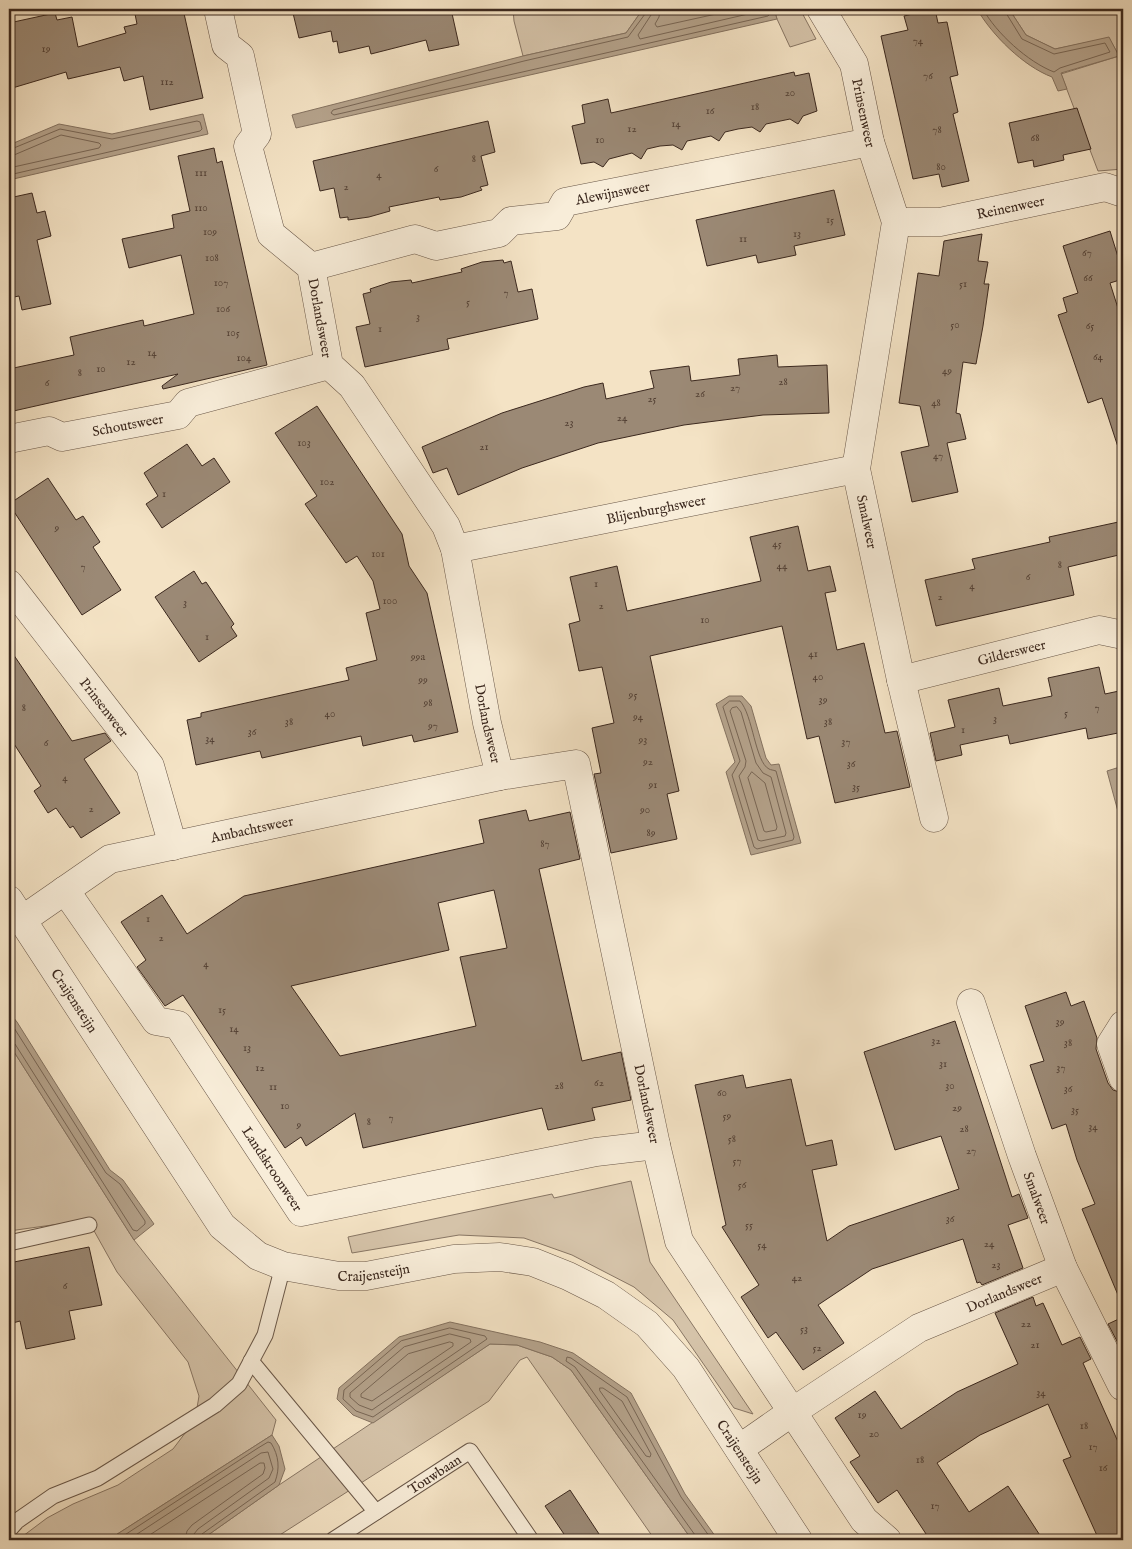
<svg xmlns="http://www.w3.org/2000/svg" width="1132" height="1549" viewBox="0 0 1132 1549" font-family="'IM FELL English',serif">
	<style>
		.green { fill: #d5c3a9; stroke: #887664 }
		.water { fill: #b5a38c; stroke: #847260 }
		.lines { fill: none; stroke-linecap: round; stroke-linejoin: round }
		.shore { stroke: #786655; stroke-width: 1 }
		.building { fill: #9b8975; stroke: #3b281e; fill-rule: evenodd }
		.service-casing { stroke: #695748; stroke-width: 17 }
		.minor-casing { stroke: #695748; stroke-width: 29 }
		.tertiary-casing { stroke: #695748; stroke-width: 29 }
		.service { stroke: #f8edd9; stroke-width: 15 }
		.minor { stroke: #f8edd9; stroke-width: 28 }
		.tertiary { stroke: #f8edd9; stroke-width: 28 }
		.labels { text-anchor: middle; stroke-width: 4; stroke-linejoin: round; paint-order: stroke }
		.number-label { font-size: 11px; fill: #534034 }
		.street-label { font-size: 14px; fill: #3b281e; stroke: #f8edd9 }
	</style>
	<rect width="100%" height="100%" fill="#f4e3c5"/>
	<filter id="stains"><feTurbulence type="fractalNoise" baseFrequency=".004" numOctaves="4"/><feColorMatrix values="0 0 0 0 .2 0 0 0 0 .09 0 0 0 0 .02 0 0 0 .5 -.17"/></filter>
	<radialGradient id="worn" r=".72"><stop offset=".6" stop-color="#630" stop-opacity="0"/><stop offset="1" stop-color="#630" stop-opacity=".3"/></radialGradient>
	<path class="green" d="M513 9H643L626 33 523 56 514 21Z
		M774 9H800L816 39 790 47 777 19Z
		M1009 9H1123V169L1098 171 1061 74 1119 56 1109 38 1055 49 1026 35Z
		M9 1044 134 1240 276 1420 272 1435 108 1540H24L23 1536 47 1518 73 1504 118 1485 173 1449 195 1420 199 1396 188 1362 117 1272 88 1220 9 1231Z
		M631 1181 650 1262 753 1414 734 1408 673 1320 634 1287 572 1255 524 1238 459 1235 352 1253 348 1237 552 1194 554 1198Z
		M490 1344 517 1345 552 1357 571 1370 692 1540H655L527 1357 520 1360 489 1401 272 1540H201L279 1485Z"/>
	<path class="water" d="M643 9H774L777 19 296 128 292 115 523 56 626 33Z
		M977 9H1009L1026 35 1055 49 1109 37 1119 56 1061 73 1067 89 1058 91 1052 77C1023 66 992 35 977 9Z
		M203 114 208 134 9 180V145L59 124 112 134Z
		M729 696H742L751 706 766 758 771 765 779 764 801 843 751 855 726 772 735 762 716 704Z
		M1123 766V830L1107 771Z
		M9 1012 17 1022 110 1170 123 1180 154 1224 134 1240 9 1044Z
		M450 1322 540 1342 573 1353 631 1393 685 1494 718 1540H692L571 1370 552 1357 517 1345 490 1344 373 1423 353 1415 337 1399 339 1388 399 1337Z
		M272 1435 279 1446 285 1469 279 1485 201 1540H108Z"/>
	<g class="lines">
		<path class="shore" d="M646 9 645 14 628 37 524 61 333 110 331 113 334 115 768 16 770 14V9
			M653 9 651 15 638 35 640 39 761 11 763 9
			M660 9 659 17 655 24 657 27 739 9
			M983 9C996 33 1028 62 1054 72L1060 68 1110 52 1105 43 1054 54 1022 39 1006 13 1005 9
			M9 150 60 129 112 139 197 121 200 122 202 129 200 131 9 175
			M9 156 14 155 61 135 99 143 101 145 99 148 9 168
			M730 701H740C753 715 755 762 769 769 771 770 773 770 776 771L794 837 793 840 757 849 754 847 732 775 740 761 723 707Z
			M737 707 741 712 756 763 763 773 771 777 786 833 785 836 761 841 758 840 739 776 745 767 746 761 730 711 732 708Z
			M752 772 765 783 777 827 776 830 766 832 764 831 748 778Z
			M9 1020 106 1173 120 1184 145 1221V1224L137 1231 133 1230 15 1044 9 1042
			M450 1328 485 1336 487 1339 373 1417 356 1411 343 1399 344 1390 401 1341Z
			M450 1334 470 1339 471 1342 372 1410 359 1405 350 1397V1393L404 1347Z
			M450 1342 453 1343V1346L372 1401 361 1397V1394L408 1354Z
			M600 1388H603L622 1401 651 1454 650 1457 646 1456 600 1391Z
			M117 1540 258 1448 268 1442 271 1443C279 1456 280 1468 275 1482L202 1534 199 1540
			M128 1540 261 1453 268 1452 273 1469 269 1478 198 1529 194 1534 193 1540
			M142 1540 260 1463H264L265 1468 263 1474 192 1525 187 1531 185 1540
			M696 1540 695 1535 575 1367 566 1361 567 1357 571 1358 627 1397 681 1497 712 1540"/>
	</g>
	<path class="building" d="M134 9H183L203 98 150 110 143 76 124 81 120 67 68 79 66 72 9 89V23L55 13 57 20 72 17 78 47 126 33 124 27 137 24Z
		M292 9H451L459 45 429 51 426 40 371 54 369 46 339 53 337 41 333 42 331 31 299 38Z
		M935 9 938 23 947 22 958 75 950 77 958 112 953 114 969 181 942 187 939 174 913 179 881 36 908 30 904 16Z
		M794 72 795 76 809 73 817 111 803 116 798 124 790 119 766 124 760 132 752 127 738 129 725 132 719 141 711 136 687 141 682 150 673 145 660 146 647 149 641 159 632 153 609 159 603 167 594 162 581 164 572 126 585 123 582 105 608 99 611 113Z
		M1077 108 1091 149 1063 155 1064 160 1034 167 1033 160 1018 163 1009 123Z
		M488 121 495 152 481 156 488 185 480 187 482 190 461 197 440 200 439 197 389 207 390 211 369 217 348 220V217L340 218 334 188 320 191 313 161Z
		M214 148 217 163 222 161 267 365 163 389 162 386 178 374 9 412V369L74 355 70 337 143 320 144 326 194 314 181 255 129 268 122 239 174 228 172 215 190 211 178 156Z
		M834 190 845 235 794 246 796 255 758 263 756 255 707 266 696 220Z
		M32 193 37 213 45 211 51 236 37 240 51 304 22 310 19 296 9 298V198Z
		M1110 231 1123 273V279L1110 283 1123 324V446L1118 447 1102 398 1088 403 1058 315 1067 312 1063 298 1078 293 1063 246Z
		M982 234 978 261 988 262 984 284H989L983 326 976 364 963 362 956 413 960 414 966 439 947 443 958 492 912 502 901 452 929 446 920 406 899 403 918 273 939 276 944 241Z
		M503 260 504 263 511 261 518 292 532 289 538 319 447 339 449 349 365 367 356 327 370 324 363 294 371 292 370 289 391 282 411 280 412 283 462 272 461 269 482 262Z
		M777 355 778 367 827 365 829 413 763 415 684 425 598 443 522 468 458 495 447 468 433 473 422 447 502 413 584 387 603 383 606 399 654 388 650 371 689 366 691 381 740 375 738 359Z
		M317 406 402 534 409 566 427 593 458 732 414 742 412 735 363 746 361 736 262 758 260 751 196 765 187 720 201 717V713L349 680 346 668 377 660 366 613 380 609 373 581 357 556 346 563 305 504 317 496 275 433Z
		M187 444 202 466 214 458 230 482 162 528 146 504 158 496 144 473Z
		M48 478 76 520 83 516 100 542 93 547 121 590 82 615 9 504Z
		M1123 521V554L1068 567 1074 595 936 626 925 580 975 569 972 559 1050 542 1049 537Z
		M798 526 808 571 830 566 836 591 825 593 837 650 864 643 885 733 897 731 910 787 835 803 819 736 807 739 782 626 650 656 679 791 667 794 677 839 611 853 594 774 601 773 592 728 614 723 602 667 579 671 569 624 580 621 570 577 617 566 627 611 761 581 750 537Z
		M194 571 202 584 206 582 234 624 231 627 237 636 199 662 155 597Z
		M9 648 72 741 105 733 111 741 84 759 120 813 81 838 73 826 70 828 56 808 48 813 34 791 41 786 9 736Z
		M1099 667 1105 694 1119 691 1123 712V732L1088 739 1086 728 1010 744 1008 735 960 745 962 755 936 761 930 733 955 727 948 700 999 688 1003 706 1052 696 1048 678Z
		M526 810 529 821 570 812 580 859 539 869 582 1061 621 1052 631 1100 592 1108 595 1120 548 1130 542 1108 363 1148 355 1113 306 1146 301 1137 285 1148 183 995 165 1006 137 967 146 960 121 922 162 895 187 934 244 896 484 843 479 820ZM494 890 507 948 460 957 476 1026 340 1056 291 986 449 950 438 903Z
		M1066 992 1071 1006 1084 1001 1097 1038 1096 1049 1108 1083 1113 1090 1123 1093V1307L1082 1209 1095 1204 1077 1160 1066 1124 1052 1129 1030 1065 1044 1061 1025 1006Z
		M955 1021 1012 1197 1019 1194 1028 1218 1008 1225 1023 1268 982 1285 980 1282 977 1283 963 1239 872 1269 818 1305 844 1343 803 1370 776 1332 768 1338 741 1297 759 1285 722 1227 726 1225 695 1085 743 1075 746 1088 791 1079 806 1146 832 1140 837 1165 812 1170 827 1241 849 1226 959 1189 941 1136 895 1150 864 1052Z
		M89 1247 102 1305 69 1311 75 1339 26 1349 20 1321 9 1324V1263Z
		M1033 1297 1036 1306 1043 1303 1062 1345 1080 1337 1091 1359 1083 1363 1123 1453V1540H1099L1063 1460 1071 1457 1048 1404 980 1435 937 1463 969 1512 1008 1486 1043 1540H930L897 1490 878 1503 850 1462 860 1456 835 1418 875 1391 901 1429 957 1392 1018 1364 995 1313Z
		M1123 1317V1345L1120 1347 1108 1324Z
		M570 1490 603 1540H568L545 1506Z"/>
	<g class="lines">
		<g class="service-casing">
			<g id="service">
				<path d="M9 1243 89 1225"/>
				<path d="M251 1361 376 1512"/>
				<path d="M9 1530 17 1521 53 1496 98 1478 215 1405 239 1384 265 1335 283 1266"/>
				<path id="s1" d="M333 1540 470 1451 531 1540"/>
			</g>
		</g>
		<g class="minor-casing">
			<g id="minor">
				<path id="s2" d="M218 9 226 45 240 56 257 134 248 146 271 234 311 267 329 365 352 386 446 526 455 549 487 723 500 776 576 764 656 1145 679 1241 864 1520 887 1540"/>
				<path id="s3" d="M821 9 854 64 870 142 896 222 856 469 901 680 934 818"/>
				<path id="s4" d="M896 222H940L1105 187 1123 193"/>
				<path id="s5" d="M311 267 415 239 436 246 499 233 511 221 557 216 565 202 870 142"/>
				<path id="s6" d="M9 439 49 431 62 437 178 415 188 403 329 365"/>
				<path id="s7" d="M455 549 856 469"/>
				<path id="s8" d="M9 584 150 766 173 846"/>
				<path id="s9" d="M901 680 1099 630 1123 635"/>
				<path id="s10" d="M65 890 156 1021 178 1025 301 1212 596 1152 656 1145"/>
				<path id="s11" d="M22 920 110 859 500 776"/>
				<path id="s12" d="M971 1003 1022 1156 1063 1268 1122 1386H1123"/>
				<path d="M1123 1025 1111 1044 1123 1078"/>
				<path id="s13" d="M739 1449 792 1412 919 1328 1063 1268"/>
			</g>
		</g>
		<g class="tertiary-casing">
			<g id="tertiary">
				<path id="s14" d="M9 900 222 1226 258 1256 283 1266 339 1276H366L454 1259 500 1257 533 1262 568 1276 606 1295 647 1324 686 1368 798 1540"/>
			</g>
		</g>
		<use href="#service" class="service"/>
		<use href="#minor" class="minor"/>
		<use href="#tertiary" class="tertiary"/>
	</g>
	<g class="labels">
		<g class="number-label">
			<text x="918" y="44">74</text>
			<text x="46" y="52">19</text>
			<text x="928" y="79">76</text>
			<text x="167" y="85">112</text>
			<text x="790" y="96">20</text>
			<text x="755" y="110">18</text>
			<text x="710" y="114">16</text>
			<text x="676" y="127">14</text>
			<text x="632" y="132">12</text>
			<text x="937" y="133">78</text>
			<text x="1035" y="141">68</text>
			<text x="600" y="143">10</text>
			<text x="474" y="162">8</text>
			<text x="941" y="170">80</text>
			<text x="436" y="172">6</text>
			<text x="201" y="176">111</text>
			<text x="379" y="178">4</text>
			<text x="346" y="190">2</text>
			<text x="201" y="211">110</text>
			<text x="830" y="223">15</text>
			<text x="210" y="235">109</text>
			<text x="797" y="237">13</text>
			<text x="743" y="242">11</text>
			<text x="1087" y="256">67</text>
			<text x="212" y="261">108</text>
			<text x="1088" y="281">66</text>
			<text x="221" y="286">107</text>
			<text x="963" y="287">51</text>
			<text x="506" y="296">7</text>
			<text x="468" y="305">5</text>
			<text x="223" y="312">106</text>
			<text x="418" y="320">3</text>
			<text x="955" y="328">50</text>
			<text x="1090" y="329">65</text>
			<text x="380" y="332">1</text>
			<text x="233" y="336">105</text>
			<text x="152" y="356">14</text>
			<text x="1098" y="360">64</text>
			<text x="244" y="361">104</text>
			<text x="131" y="365">12</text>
			<text x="101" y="372">10</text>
			<text x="947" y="374">49</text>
			<text x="80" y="376">8</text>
			<text x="783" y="385">28</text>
			<text x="47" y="386">6</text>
			<text x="735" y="391">27</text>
			<text x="700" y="397">26</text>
			<text x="652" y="402">25</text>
			<text x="936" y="406">48</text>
			<text x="622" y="421">24</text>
			<text x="569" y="426">23</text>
			<text x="304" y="446">103</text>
			<text x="484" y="450">21</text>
			<text x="938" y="459">47</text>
			<text x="327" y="485">102</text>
			<text x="164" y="497">1</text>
			<text x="57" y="531">9</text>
			<text x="777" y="547">45</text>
			<text x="378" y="557">101</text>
			<text x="1060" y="568">8</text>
			<text x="782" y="569">44</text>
			<text x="83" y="570">7</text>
			<text x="1028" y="580">6</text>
			<text x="596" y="587">1</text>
			<text x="972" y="589">4</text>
			<text x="940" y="600">2</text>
			<text x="390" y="604">100</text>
			<text x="185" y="606">3</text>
			<text x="601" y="609">2</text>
			<text x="705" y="623">10</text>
			<text x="207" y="640">1</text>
			<text x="813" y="657">41</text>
			<text x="418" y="660">99a</text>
			<text x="818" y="680">40</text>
			<text x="423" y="683">99</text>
			<text x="633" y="698">95</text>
			<text x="823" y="703">39</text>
			<text x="428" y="706">98</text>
			<text x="24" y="711">8</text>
			<text x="1097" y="711">7</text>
			<text x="1066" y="716">5</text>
			<text x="330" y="717">40</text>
			<text x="638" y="720">94</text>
			<text x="995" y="722">3</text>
			<text x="289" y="725">38</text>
			<text x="828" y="725">38</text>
			<text x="433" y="729">97</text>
			<text x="963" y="733">1</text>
			<text x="252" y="735">36</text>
			<text x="210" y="742">34</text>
			<text x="643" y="743">93</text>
			<text x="846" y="745">37</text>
			<text x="46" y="746">6</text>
			<text x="648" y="765">92</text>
			<text x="851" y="767">36</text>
			<text x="65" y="781">4</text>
			<text x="653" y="788">91</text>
			<text x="856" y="790">35</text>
			<text x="91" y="812">2</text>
			<text x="645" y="813">90</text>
			<text x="651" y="836">89</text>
			<text x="545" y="847">87</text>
			<text x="148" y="922">1</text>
			<text x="161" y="941">2</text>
			<text x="206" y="967">4</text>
			<text x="222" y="1013">15</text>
			<text x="1060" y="1025">39</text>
			<text x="234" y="1032">14</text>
			<text x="936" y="1044">32</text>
			<text x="1068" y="1046">38</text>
			<text x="247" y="1051">13</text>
			<text x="943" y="1067">31</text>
			<text x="260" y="1071">12</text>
			<text x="1061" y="1071">37</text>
			<text x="599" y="1086">62</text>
			<text x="559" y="1089">28</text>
			<text x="950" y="1089">30</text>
			<text x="273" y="1090">11</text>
			<text x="1068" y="1092">36</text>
			<text x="722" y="1096">60</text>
			<text x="285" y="1109">10</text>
			<text x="957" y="1111">29</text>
			<text x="1075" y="1113">35</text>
			<text x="727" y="1119">59</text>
			<text x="391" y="1121">7</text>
			<text x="369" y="1125">8</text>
			<text x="299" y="1128">9</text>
			<text x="1093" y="1130">34</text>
			<text x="964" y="1132">28</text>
			<text x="732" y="1142">58</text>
			<text x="971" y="1154">27</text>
			<text x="737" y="1164">57</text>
			<text x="742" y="1188">56</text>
			<text x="950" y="1222">36</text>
			<text x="749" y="1228">55</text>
			<text x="989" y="1247">24</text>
			<text x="762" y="1248">54</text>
			<text x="996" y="1268">23</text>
			<text x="797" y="1281">42</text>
			<text x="65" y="1289">6</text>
			<text x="1026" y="1327">22</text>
			<text x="804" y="1332">53</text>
			<text x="1035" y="1348">21</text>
			<text x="817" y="1351">52</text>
			<text x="1041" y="1396">34</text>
			<text x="862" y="1418">19</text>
			<text x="1084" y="1429">18</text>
			<text x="874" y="1437">20</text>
			<text x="1093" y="1450">17</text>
			<text x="920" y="1463">18</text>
			<text x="1103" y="1471">16</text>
			<text x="935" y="1509">17</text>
		</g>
		<g class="street-label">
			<text dy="5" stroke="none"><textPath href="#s3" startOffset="114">Prinsenweer</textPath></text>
			<text dy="5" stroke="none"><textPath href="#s5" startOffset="322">Alewijnsweer</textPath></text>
			<text dy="5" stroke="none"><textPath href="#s4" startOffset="116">Reinenweer</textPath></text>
			<text dy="5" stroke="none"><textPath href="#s2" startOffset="344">Dorlandsweer</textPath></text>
			<text dy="5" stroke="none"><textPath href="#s6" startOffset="122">Schoutsweer</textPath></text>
			<text dy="5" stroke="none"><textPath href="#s7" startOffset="205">Blijenburghsweer</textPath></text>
			<text dy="5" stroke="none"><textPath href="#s3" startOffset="532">Smalweer</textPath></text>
			<text dy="5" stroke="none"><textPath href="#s9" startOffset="114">Gildersweer</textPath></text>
			<text dy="5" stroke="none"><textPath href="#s8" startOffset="156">Prinsenweer</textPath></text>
			<text dy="5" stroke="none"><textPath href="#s2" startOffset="794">Dorlandsweer</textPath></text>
			<text dy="5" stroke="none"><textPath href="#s11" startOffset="252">Ambachtsweer</textPath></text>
			<text dy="5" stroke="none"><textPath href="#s14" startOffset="120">Craijensteijn</textPath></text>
			<text dy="5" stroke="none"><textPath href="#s2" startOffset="1272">Dorlandsweer</textPath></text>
			<text dy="5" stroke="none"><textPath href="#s10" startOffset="354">Landskroonweer</textPath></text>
			<text dy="5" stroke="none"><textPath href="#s12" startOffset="206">Smalweer</textPath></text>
			<text dy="5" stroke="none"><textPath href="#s14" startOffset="555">Craijensteijn</textPath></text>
			<text dy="5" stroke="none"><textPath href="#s13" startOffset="309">Dorlandsweer</textPath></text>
			<text dy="5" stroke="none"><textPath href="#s14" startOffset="1005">Craijensteijn</textPath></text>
			<text dy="5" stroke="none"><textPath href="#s1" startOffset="121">Touwbaan</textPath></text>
		</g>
	</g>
	<rect width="1132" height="1549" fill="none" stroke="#f4e3c5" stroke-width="30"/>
	<rect x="10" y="10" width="1112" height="1529" fill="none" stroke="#3b281e" stroke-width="2.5"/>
	<rect x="15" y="15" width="1102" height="1519" fill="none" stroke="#3b281e"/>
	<rect width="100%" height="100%" filter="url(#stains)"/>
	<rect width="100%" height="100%" fill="url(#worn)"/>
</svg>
